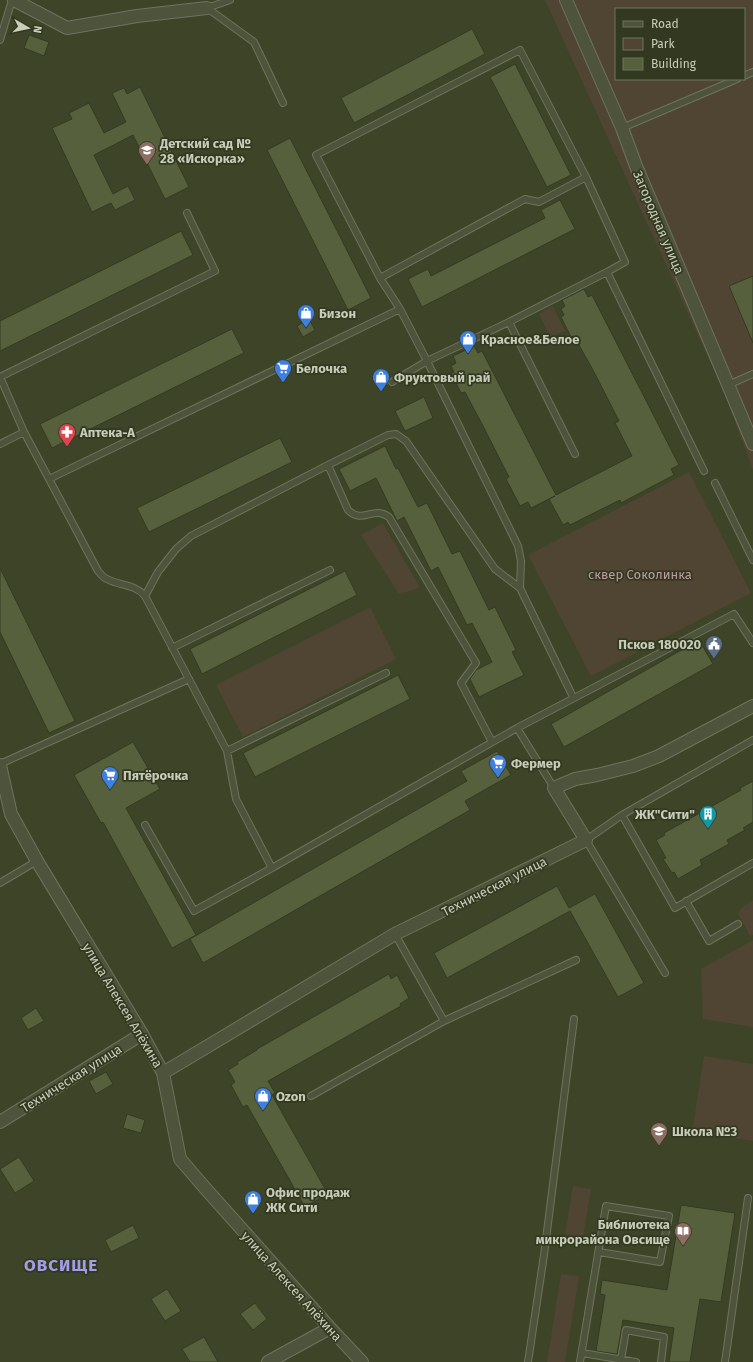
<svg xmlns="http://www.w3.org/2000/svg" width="753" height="1362" viewBox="0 0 753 1362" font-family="'Fira Sans',sans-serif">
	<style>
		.green { fill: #504532; fill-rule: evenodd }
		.building { fill: #57603d; stroke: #353b22 }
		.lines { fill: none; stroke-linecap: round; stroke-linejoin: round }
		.service-casing { stroke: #6e745d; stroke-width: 8 }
		.minor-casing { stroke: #6e745d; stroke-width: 14 }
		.service { stroke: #4e543b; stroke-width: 6 }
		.minor { stroke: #4e543b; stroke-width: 12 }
		.labels { text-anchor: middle; stroke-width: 3.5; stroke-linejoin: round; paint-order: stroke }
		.poi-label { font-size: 13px; font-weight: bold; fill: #c8cdb9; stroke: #333920; text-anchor: start }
		.street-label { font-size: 13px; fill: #c8cdb9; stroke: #333920 }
		.park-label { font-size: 13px; fill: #bc9a9e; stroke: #333920 }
		.district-label { font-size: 17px; font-weight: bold; letter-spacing: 1px; fill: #a39ce7; stroke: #333920 }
	</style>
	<rect width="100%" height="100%" fill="#3d4427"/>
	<path class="green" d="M545 0H753V470L724 392ZM616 9H744V79H616Z
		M553 306 565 331 550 337 539 314Z
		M689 472 751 593 591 676 528 555Z
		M383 523 420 588 399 594 361 535Z
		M370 607 396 659 243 737 216 685Z
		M753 900V935L750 936 738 914 740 909Z
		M753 940V1027L703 1019 701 969Z
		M704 1056 753 1064V1141L692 1132Z
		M573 1186 591 1189 583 1237 565 1234Z
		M561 1274 579 1276 565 1362H547Z"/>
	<path class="building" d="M472 29 485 54 354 123 341 98Z
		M29 35 49 42 44 56 24 48Z
		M515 64 571 175 547 187 490 77Z
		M140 87 189 187 165 199 133 135 94 155 113 194 128 186 135 200 115 210 111 203 92 212 52 128 72 119 69 113 89 103 104 133 126 122 112 93 124 88 127 94Z
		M290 138 371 298 348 310 267 150Z
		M560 200 575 229 422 307 408 279 428 269 431 276 545 218 541 210Z
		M181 231 193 255 0 351V321Z
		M753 276V343L729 286Z
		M584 289 588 297 592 295 679 465 671 469 674 475 621 503 620 500 570 525 568 522 563 525 549 499 555 496 531 508 528 502 520 506 506 479 509 477 484 428 465 392 461 393 451 373 454 372 451 366 456 363 453 356 474 346 478 353 482 351 556 495 632 456 615 423 619 421 594 372 574 336 571 337 561 317 564 315 561 309 565 306 562 300Z
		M309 319 315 330 303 337 297 326Z
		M232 329 244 353 52 448 40 424Z
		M424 397 433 418 405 431 395 411Z
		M280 438 292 462 149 532 137 508Z
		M385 446 396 469 398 468 418 507 427 503 452 554 460 551 489 610 495 607 516 650 512 652 524 675 479 697 470 679 476 670 492 662 472 623 467 625 438 567 431 571 404 517 397 521 376 478 350 491 339 469Z
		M0 568 75 721 49 733 0 632Z
		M345 571 357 595 202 674 190 649Z
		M699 640 713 664 564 747 551 724Z
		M398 675 410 699 255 777 243 753Z
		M133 742 160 789 126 808 196 935 172 948 103 822 101 823 74 775Z
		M497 751 511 775 465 801 470 810 203 963 190 939 467 781 461 771Z
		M753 781V822L743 828 745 830 727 840 729 844 700 860 702 865 678 879 674 872 672 873 663 859 666 858 656 840 665 835 664 833 741 790 740 788Z
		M557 886 569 908 595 894 644 983 618 997 570 911 447 978 434 953Z
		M389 974 391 979 397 975 409 998 400 1004 401 1006 268 1081 275 1093 272 1095 328 1194 305 1207 247 1105 243 1107 231 1085 235 1082 228 1070 238 1064 237 1062 257 1050V1049Z
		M36 1008 44 1021 28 1030 21 1018Z
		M106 1072 113 1084 96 1094 89 1081Z
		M127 1114 145 1120 141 1133 123 1128Z
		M19 1157 34 1181 15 1193 0 1169Z
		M681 1205 735 1213 721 1302 700 1299 690 1362H669L674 1328 623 1320 617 1354 596 1351 605 1295 600 1294 602 1280 667 1290Z
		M133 1225 139 1238 111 1252 105 1240Z
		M167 1289 181 1311 165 1321 151 1299Z
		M255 1303 267 1319 253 1330 240 1314Z
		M204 1337 218 1362H190L182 1349Z"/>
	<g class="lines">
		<g class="service-casing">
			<path id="service" d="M207 8 254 42 283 103
				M207 8 230 0
				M0 40 12 0
				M744 76 753 72
				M622 128 737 79
				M586 177 625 262 607 272
				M380 278 316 155 520 50 586 177 539 202 525 199 380 278 400 309 427 361 392 382
				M509 322 607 272 704 471
				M0 377 24 432 98 571C100 573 103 578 107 579 120 586 135 584 145 596L227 751 236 799 272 868 517 728 734 614 753 643
				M0 377 215 271 187 213
				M728 385 753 374
				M0 444 24 432
				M49 479 400 309
				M715 483 753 560
				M520 588 521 561 518 546 427 361 509 322 575 454
				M145 596 158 572 176 549 191 536 328 465
				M172 648 330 570
				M517 728 554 788
				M753 740 622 815 675 908 753 863
				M492 742 461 683 476 663 389 517C373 505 363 525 348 510L328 465 388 435 396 434 406 441 495 569 520 588 573 697
				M227 751 386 673
				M0 764 189 679
				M622 815 586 840 665 973
				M145 825 194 911 272 868
				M0 883 37 861
				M686 901 709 941 738 924
				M395 934 444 1021
				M311 1096 444 1021 576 960
				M582 1353 636 1362
				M621 1360 626 1330 664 1337 661 1362
				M528 1362 544 1255 574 1019
				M580 1362 606 1206 669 1216 660 1262 599 1252
				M725 1362 748 1198"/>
		</g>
		<g class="minor-casing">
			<path id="minor" d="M14 0 67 28 137 16 207 8
				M566 0 622 128 636 166 753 444
				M0 765 11 814 37 861 142 1034 163 1073 180 1159 205 1188 330 1328 362 1362
				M163 1073 395 934 586 840 554 788 575 779 597 775 633 766 659 756 753 706
				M0 1122 142 1034
				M268 1362 330 1328"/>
		</g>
		<use href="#service" class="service"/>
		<use href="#minor" class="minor"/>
	</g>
	<defs>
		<g id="school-pin" transform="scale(0.9)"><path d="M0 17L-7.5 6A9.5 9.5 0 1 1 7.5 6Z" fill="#8d6e63" stroke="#333920"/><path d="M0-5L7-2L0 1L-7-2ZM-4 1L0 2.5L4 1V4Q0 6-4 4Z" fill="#fff"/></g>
		<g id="shop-pin" transform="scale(0.9)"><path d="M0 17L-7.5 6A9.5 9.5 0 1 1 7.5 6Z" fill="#3f7fe0" stroke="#333920"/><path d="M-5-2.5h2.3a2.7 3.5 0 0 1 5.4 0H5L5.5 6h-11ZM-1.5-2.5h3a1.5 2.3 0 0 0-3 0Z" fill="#fff"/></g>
		<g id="supermarket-pin" transform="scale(0.9)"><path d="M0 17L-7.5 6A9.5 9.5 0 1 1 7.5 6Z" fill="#3f7fe0" stroke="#333920"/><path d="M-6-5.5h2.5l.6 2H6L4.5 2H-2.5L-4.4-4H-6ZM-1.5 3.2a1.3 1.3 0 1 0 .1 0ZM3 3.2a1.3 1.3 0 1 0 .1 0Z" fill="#fff"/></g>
		<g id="pharmacy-pin" transform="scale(0.9)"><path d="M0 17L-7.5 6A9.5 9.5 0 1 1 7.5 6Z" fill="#e0444e" stroke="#333920"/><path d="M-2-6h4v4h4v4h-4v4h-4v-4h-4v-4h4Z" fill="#fff"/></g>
		<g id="civic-pin" transform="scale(0.9)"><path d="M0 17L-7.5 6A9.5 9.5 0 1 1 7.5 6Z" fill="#5c6f8a" stroke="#333920"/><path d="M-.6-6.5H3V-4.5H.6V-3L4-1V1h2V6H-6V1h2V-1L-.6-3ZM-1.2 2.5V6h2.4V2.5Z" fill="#fff"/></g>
		<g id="building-pin" transform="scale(0.9)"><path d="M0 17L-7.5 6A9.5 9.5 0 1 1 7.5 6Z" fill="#0f9aa8" stroke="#333920"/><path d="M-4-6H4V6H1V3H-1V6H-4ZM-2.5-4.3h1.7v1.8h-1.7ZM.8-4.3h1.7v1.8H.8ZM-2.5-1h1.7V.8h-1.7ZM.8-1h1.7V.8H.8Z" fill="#fff"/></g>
		<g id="library-pin" transform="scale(0.9)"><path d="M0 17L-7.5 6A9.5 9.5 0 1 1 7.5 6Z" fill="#8d6e63" stroke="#333920"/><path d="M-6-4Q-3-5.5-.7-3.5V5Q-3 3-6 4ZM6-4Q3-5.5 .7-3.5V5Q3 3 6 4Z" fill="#fff"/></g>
	</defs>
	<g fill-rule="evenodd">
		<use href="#school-pin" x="147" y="150"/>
		<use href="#shop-pin" x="306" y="313"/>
		<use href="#shop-pin" x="468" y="339"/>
		<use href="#supermarket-pin" x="283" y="368"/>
		<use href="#shop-pin" x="381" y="377"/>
		<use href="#pharmacy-pin" x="67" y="432"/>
		<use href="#civic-pin" x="714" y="644"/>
		<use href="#supermarket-pin" x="498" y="763"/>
		<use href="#supermarket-pin" x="110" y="775"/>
		<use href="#building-pin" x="708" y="814"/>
		<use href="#shop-pin" x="263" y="1096"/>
		<use href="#school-pin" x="659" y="1131"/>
		<use href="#shop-pin" x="253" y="1199"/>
		<use href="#library-pin" x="683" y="1231"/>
	</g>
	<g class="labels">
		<g class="poi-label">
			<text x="160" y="148">Детский сад №<tspan x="160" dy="15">28 «Искорка»</tspan></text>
			<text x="319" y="318">Бизон</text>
			<text x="481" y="344">Красное&amp;Белое</text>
			<text x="296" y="373">Белочка</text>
			<text x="394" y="382">Фруктовый рай</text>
			<text x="80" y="437">Аптека-А</text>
			<text x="701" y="649" text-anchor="end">Псков 180020</text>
			<text x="511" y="768">Фермер</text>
			<text x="123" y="780">Пятёрочка</text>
			<text x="695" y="819" text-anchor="end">ЖК"Сити"</text>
			<text x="276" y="1101">Ozon</text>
			<text x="672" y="1136">Школа №3</text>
			<text x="266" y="1197">Офис продаж<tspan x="266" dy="15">ЖК Сити</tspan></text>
			<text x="670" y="1229" text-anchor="end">Библиотека<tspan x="670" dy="15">микрорайона Овсище</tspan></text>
		</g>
		<g class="street-label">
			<text transform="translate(659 222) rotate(67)" y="5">Загородная улица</text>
			<text transform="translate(494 886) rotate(-27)" y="5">Техническая улица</text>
			<text transform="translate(123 1005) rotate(59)" y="5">улица Алексея Алёхина</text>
			<text transform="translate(71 1078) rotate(-32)" y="5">Техническая улица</text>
			<text transform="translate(292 1286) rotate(48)" y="5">улица Алексея Алёхина</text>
		</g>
		<g class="park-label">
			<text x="640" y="579">сквер Соколинка</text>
		</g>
		<g class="district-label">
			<text x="61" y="1271">ОВСИЩЕ</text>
		</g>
	</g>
	<rect x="615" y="8" width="130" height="72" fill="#333920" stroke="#6f745d"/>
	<rect x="623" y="21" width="20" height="6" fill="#4e543b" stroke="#6f745d"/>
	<text x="651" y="28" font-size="12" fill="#c8cdb9">Road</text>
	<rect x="623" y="38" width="20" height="12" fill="#504532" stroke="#6f745d"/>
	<text x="651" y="48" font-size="12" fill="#c8cdb9">Park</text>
	<rect x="623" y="58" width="20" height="12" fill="#57603d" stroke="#6f745d"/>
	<text x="651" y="68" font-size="12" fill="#c8cdb9">Building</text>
	<g transform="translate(28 28) rotate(99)" stroke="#333920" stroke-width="3" paint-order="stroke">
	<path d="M0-3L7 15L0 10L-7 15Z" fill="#c8cdb9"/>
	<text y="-6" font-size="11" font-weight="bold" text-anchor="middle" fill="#c8cdb9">N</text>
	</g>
</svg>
